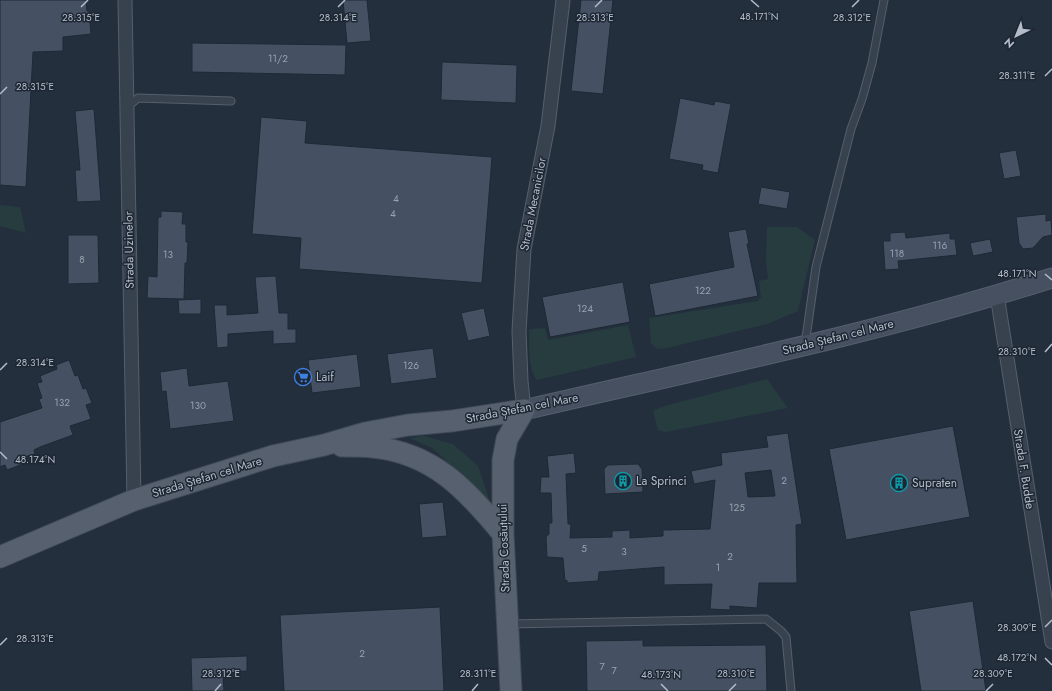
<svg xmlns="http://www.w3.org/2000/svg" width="1052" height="691" viewBox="0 0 1052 691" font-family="Jost,sans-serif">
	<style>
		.green { fill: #263c3f }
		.building { fill: #455162; stroke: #1f2835; fill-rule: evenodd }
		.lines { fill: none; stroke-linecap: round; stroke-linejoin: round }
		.service-casing { stroke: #565f6c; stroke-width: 9 }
		.minor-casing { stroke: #565f6c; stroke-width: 15 }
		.secondary-casing { stroke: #565f6c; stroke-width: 21 }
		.primary-casing { stroke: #414a57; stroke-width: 23 }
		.service { stroke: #38414e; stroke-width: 7 }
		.minor { stroke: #38414e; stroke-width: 13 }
		.secondary { stroke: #465061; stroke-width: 19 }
		.primary { stroke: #56606e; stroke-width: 21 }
		.ticks { fill: none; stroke: #b4bcc9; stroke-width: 1.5 }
		.labels { text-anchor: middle; stroke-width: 3; stroke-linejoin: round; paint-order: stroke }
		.number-label { font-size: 10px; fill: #98a1af }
		.street-label { font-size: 12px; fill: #b4bcc9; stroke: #1d2633 }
		.poi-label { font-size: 12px; fill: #b4bcc9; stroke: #1d2633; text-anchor: start }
		.ticks-label { font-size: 10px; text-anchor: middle; fill: #b4bcc9; stroke: #1d2633; stroke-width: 3; stroke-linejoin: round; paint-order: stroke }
	</style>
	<rect width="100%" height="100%" fill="#242f3e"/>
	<path class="green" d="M0 205 20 207 26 233 0 226Z
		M767 227H797L815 240 798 311 767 324 667 348 657 349 651 343 649 318 758 301 761 297 759 281 768 279 766 261Z
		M628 325 636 357 537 380C527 367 530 346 529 330L533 329 545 328 548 340Z
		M767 379 788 408 666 432 658 430 653 411 661 407Z
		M424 436 453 444 478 466 490 502 440 455 432 448 410 438Z"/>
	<path class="building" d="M0 0H86L87 11H89L91 34 63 37V51L33 52 26 187 0 185Z
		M343 0H367L371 41 347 43Z
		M581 0H613L603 94 571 91Z
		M192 43 346 45 345 75 192 72Z
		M442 62 517 65 516 103 441 100Z
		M680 98 714 105 715 101 731 104 718 173 702 170 703 165 669 159Z
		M94 109 101 201 77 202 75 170H80L75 111Z
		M261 117 307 121 305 143 492 157 482 283 299 269 301 238 252 234Z
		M1016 150 1021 176 1004 179 999 153Z
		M761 187 790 192 787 209 758 204Z
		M161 211 183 212 182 224H186V242H188L187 263H185L184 299 147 298 148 276 157 277 158 217H161Z
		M1046 214V221L1051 220 1052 235 1043 237 1033 248 1023 249 1019 243 1016 217Z
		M746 229 749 244H747L758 296 655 316 649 284 734 267 728 232Z
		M905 232 906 238 950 233V239H955L957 255 898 261 899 269 885 270 883 241H890V233Z
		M68 235H98L99 283 68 284Z
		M990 239 993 252 973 256 970 243Z
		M276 276 279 313H288V329H296V343L273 344V331L228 334V347L217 348 214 305H227V315L258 313 255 277Z
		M623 282 630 322 550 337 542 297Z
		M201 299V314H179L178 300Z
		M484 308 490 336 468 341 461 313Z
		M433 348 437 378 391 384 387 354Z
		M357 354 361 387 312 393 308 360Z
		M69 360 75 376 78 375 83 389 86 388 92 403 86 405 91 419 70 426 73 435 40 447 34 450 35 454 21 458 23 464 7 470 5 465 0 467V422L42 408 39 399 42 398 37 383 42 382 40 376 57 369 56 365Z
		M187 368 189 386 228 381 234 421 170 429 166 391 162 392 160 372Z
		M953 426 970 517 846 540 829 449Z
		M788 433 802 524 796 525 797 583H759L757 608 730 606V610L710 609 712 584 664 585V567L599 572 598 581 567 583V580L565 581 563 558 547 557 546 537 549 534V523H552L551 493H540L541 477H549L547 456 574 453 576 473 566 474 568 524H571L570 538 612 537V531L630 530V538L663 536V530L710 529 715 480 694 484 691 471 722 465 721 453 768 447 766 436ZM771 470 775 496 748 497 745 473Z
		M638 464 642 469 643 492 605 494 604 469 608 465Z
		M443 502 447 536 422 538 419 504Z
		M973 601 986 691H921L909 611Z
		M440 607 444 691H284L280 615Z
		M643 640V646L766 645 767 691H587L586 641Z
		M247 656V671L223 672 224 691H192L191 658Z"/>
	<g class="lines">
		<g class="service-casing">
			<path id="service" d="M127 107 138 98 231 101
				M805 345 816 267 851 129 862 99 872 63 884 0
				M509 624 766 619 781 631 786 637 791 691"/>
		</g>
		<g class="minor-casing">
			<path id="minor" d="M125 0 134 500
				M997 295 1052 642
				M524 410 521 381 519 331 524 249 548 126 563 0"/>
		</g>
		<g class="secondary-casing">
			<path id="secondary" d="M524 410C701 369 879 333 1052 278"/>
		</g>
		<g class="primary-casing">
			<path id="primary" d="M342 446C352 446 363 446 373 447 433 453 467 490 503 534
				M0 557 134 500 273 456 324 445 365 433 408 425 452 421 524 410
				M511 691 503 534V460L507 439 524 410"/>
		</g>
		<use href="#service" class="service"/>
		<use href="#minor" class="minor"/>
		<use href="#secondary" class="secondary"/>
		<use href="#primary" class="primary"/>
	</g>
	<path class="ticks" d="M751 0 759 7M81 7 88 0M338 7 345 0M595 7 602 0M852 7 859 0M1045 76 1052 69M0 94 7 87M1045 274 1052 280M1045 352 1052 344M0 370 7 363M0 452 7 459M1045 627 1052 620M0 645 7 638M1045 658 1052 665M661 684 668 691M215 691 221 684M472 691 478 684M729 691 736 684M986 691 993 684"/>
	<defs>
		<g id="supermarket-ring" transform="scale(0.9)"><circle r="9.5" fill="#1d2633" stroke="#3f7fe0" stroke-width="1.5"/><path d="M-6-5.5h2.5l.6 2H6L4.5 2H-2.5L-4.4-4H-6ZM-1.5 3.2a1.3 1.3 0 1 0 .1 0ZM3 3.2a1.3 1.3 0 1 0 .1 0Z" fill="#3f7fe0"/></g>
		<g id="building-ring" transform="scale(0.9)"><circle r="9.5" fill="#1d2633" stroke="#0f9aa8" stroke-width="1.5"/><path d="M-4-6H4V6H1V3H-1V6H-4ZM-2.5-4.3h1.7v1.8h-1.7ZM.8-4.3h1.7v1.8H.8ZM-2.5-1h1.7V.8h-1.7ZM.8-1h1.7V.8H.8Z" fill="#0f9aa8"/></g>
	</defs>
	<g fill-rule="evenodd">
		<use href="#supermarket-ring" x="303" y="377"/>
		<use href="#building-ring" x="623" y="481"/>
		<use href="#building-ring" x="899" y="483"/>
	</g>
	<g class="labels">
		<g class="number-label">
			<text x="278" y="62">11/2</text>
			<text x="396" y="202">4</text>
			<text x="393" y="217">4</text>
			<text x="940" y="249">116</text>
			<text x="897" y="257">118</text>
			<text x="168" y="258">13</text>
			<text x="82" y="263">8</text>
			<text x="703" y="294">122</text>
			<text x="585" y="312">124</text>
			<text x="411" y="369">126</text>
			<text x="62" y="406">132</text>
			<text x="198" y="409">130</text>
			<text x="784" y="484">2</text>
			<text x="737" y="511">125</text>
			<text x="584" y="552">5</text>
			<text x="624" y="555">3</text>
			<text x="730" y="560">2</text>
			<text x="718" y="571">1</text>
			<text x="362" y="657">2</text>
			<text x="602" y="670">7</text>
			<text x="614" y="674">7</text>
		</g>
		<g class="street-label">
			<text transform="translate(533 204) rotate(-79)" y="4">Strada Mecanicilor</text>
			<text transform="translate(129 250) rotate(-91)" y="4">Strada Uzinelor</text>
			<text transform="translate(838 337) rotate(-14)" y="4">Strada Ștefan cel Mare</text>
			<text transform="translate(522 408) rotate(-11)" y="4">Strada Ștefan cel Mare</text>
			<text transform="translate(1024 469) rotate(81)" y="4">Strada F. Budde</text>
			<text transform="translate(207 477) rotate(-17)" y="4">Strada Ștefan cel Mare</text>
			<text transform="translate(504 548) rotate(-92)" y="4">Strada Cosăuțului</text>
		</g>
		<g class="poi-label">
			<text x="316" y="381">Laif</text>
			<text x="636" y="485">La Sprinci</text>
			<text x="912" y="487">Supraten</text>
		</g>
	</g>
	<g class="ticks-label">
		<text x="759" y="20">48.171°N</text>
		<text x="81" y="21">28.315°E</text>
		<text x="338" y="21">28.314°E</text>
		<text x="595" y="21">28.313°E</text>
		<text x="852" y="21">28.312°E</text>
		<text x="1017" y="79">28.311°E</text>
		<text x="35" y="90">28.315°E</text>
		<text x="1017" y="277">48.171°N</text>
		<text x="1017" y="355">28.310°E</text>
		<text x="35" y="366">28.314°E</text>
		<text x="35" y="463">48.174°N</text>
		<text x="1017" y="631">28.309°E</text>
		<text x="35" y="642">28.313°E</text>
		<text x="1017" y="661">48.172°N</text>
		<text x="221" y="677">28.312°E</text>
		<text x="478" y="677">28.311°E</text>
		<text x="736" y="677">28.310°E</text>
		<text x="993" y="677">28.309°E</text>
		<text x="661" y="678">48.173°N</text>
	</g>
	<g transform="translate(1016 36) rotate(223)" stroke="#1d2633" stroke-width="3" paint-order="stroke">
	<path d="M0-3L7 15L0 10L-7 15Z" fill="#b4bcc9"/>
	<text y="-6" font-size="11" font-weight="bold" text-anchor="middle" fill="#b4bcc9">N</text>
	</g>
</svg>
